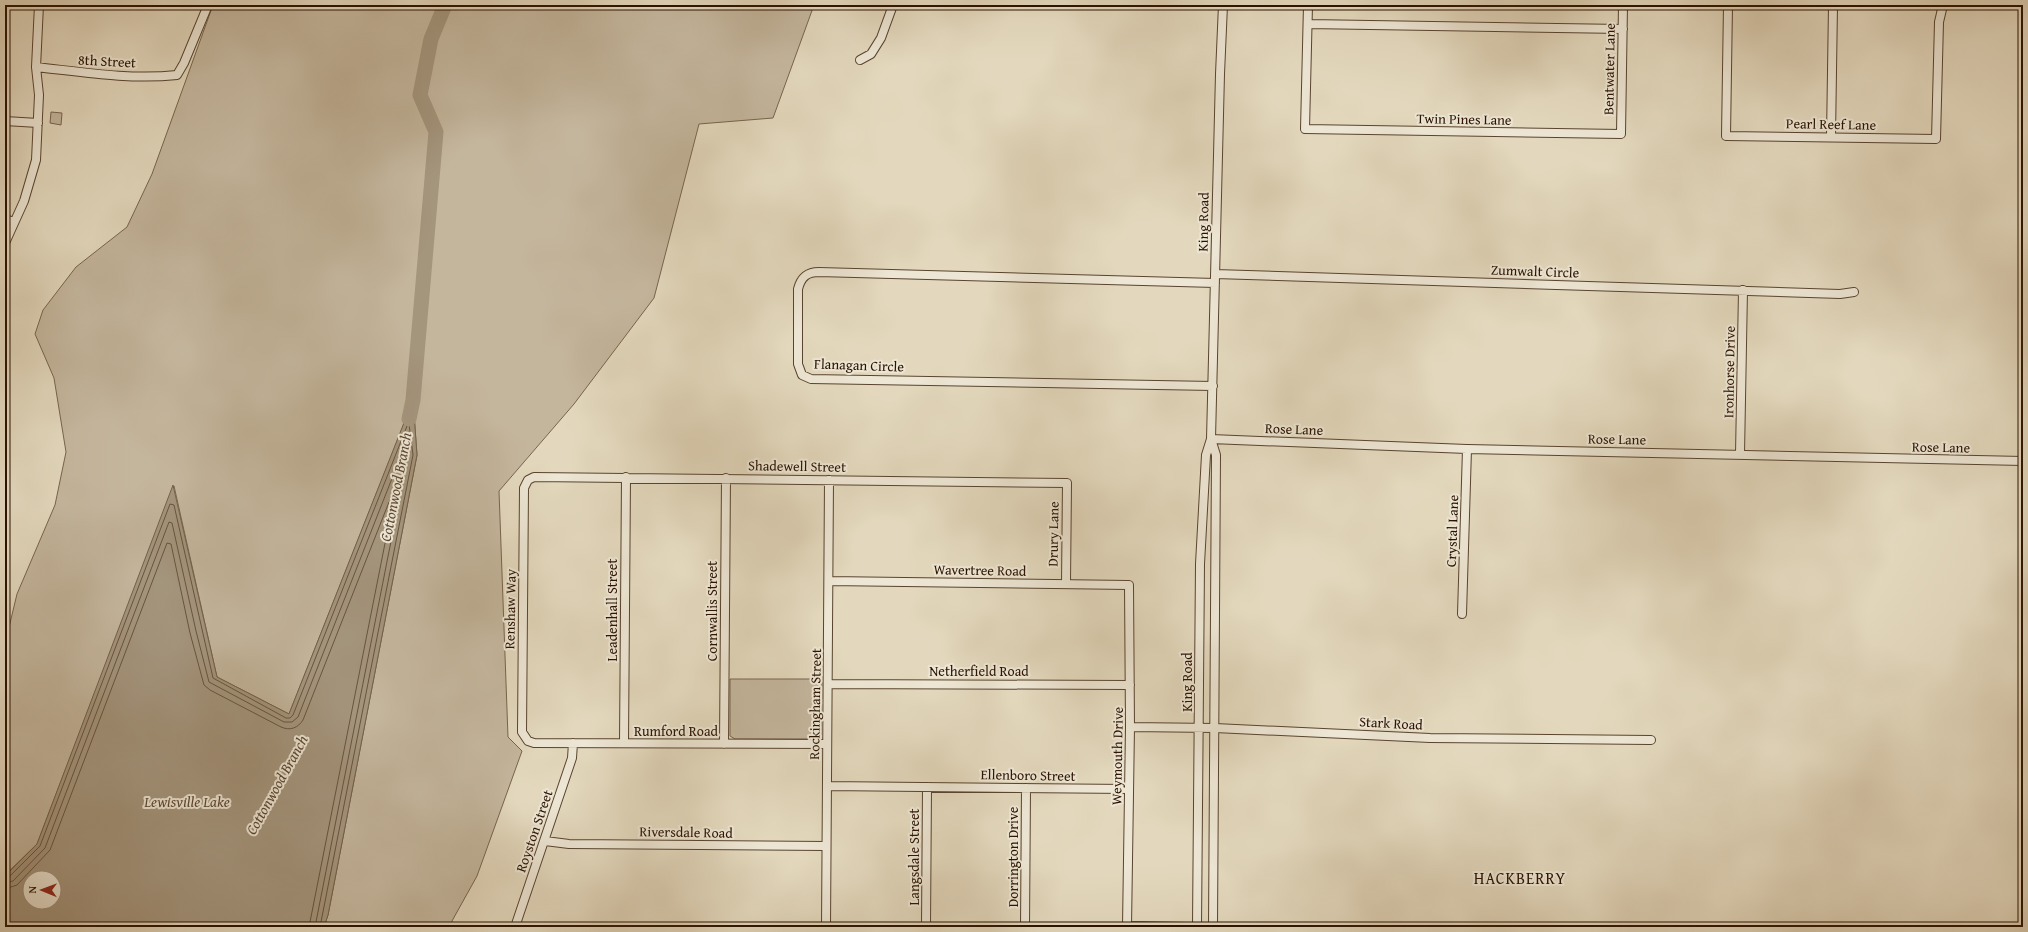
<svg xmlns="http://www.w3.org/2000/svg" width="2028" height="932" viewBox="0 0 2028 932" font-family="'Gentium Book Plus',serif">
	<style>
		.green { fill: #c4b69d; stroke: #77644e }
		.water { fill: #a4957d; stroke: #73614b; fill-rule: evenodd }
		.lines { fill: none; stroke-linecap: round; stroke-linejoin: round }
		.shore { stroke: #67543e; stroke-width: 1 }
		.river { stroke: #a4957d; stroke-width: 15 }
		.minor-casing { stroke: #58442f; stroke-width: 10 }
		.minor { stroke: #ede6d4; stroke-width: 8 }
		.labels { text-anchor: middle; stroke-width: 4; stroke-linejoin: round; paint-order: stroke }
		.street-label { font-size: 14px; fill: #2a1200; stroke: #ede6d4 }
		.water-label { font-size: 15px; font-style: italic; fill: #5b4632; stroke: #ede6d4 }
		.quarter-label { font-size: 16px; letter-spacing: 1px; fill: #2a1200; stroke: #ede6d4 }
	</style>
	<rect width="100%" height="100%" fill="#e3d8bd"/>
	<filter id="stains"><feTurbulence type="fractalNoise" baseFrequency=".005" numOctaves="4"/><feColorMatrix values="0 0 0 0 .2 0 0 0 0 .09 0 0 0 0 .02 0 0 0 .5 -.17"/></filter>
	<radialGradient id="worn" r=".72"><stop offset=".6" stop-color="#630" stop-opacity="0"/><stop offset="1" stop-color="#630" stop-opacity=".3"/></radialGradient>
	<path class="green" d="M213 5H814L773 118 699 124 654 298 574 404 499 491 508 737 522 751 477 876 452 921 450 927H324L328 915 417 455 413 401 289 714 217 677 174 486 37 844 5 875V644L17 594 55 505 66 452 54 378 35 334 43 310 76 267 127 227 152 174Z
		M51 112 62 113 61 125 50 123Z
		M730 679H822L821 734 818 739H735L730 736Z"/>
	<path class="water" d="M413 400 417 455 328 915 324 927H5V876L37 844 173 485 217 677 289 714ZM30 878H54V902H30Z"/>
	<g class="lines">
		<path class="shore" d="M5 878 9 877 40 846 170 504 174 505 213 678 286 718H290L293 715 407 426 409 424 413 455 320 927
			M5 883 13 881 45 848 169 522 172 523 196 631 209 682 284 722H292L298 717 404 448 406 447 408 455 315 927
			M5 889 17 885 50 850 167 543 171 544 190 633 204 685 210 690 281 727C290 731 298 728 303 720L389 502 391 501 393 503 309 927"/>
		<path class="river" d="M409 419 413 400 436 132 420 95 431 39 445 5"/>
		<g class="minor-casing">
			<path id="minor" d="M1308 5 1305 129 1621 134 1623 5
				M1728 5 1726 136 1936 139 1939 22 1943 5
				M1308 24 1623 29
				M860 60 871 54 881 38 893 5
				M36 67C82 72 130 80 177 75L184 63 208 5
				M5 121 38 123
				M1831 137 1833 5
				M5 219 14 222
				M5 243 24 201 36 160 39 95 36 67 39 5
				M1215 274 1840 294 1854 292
				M1213 386 811 379 802 375 798 364V289C801 277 807 272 819 272L1215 283
				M1211 439 1467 449 2023 461
				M1211 439 1216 455 1213 927
				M1740 454 1743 290
				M829 581 1129 585 1130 727 1127 927
				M1462 614 1467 449
				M828 684 1130 685
				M1130 727 1215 728 1430 738 1651 740
				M624 743 626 477
				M724 744 726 478
				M827 744 534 743 528 741 522 732 524 488 528 480 534 477 1067 483 1066 584
				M827 786 1129 789
				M545 841 569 844 826 846
				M1127 926 1186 927
				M515 927 572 758 573 743
				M826 927 829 480
				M926 927 927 787
				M1025 927 1026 788
				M1197 927 1200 564 1206 455 1211 439 1220 74 1223 5"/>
		</g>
		<use href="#minor" class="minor"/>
	</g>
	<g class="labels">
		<g class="street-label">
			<text transform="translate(107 61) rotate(3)" y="5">8th Street</text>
			<text transform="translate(1609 69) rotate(-89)" y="5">Bentwater Lane</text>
			<text transform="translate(1464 119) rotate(1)" y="5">Twin Pines Lane</text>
			<text transform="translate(1831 124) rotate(1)" y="5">Pearl Reef Lane</text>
			<text transform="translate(1203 222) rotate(-89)" y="5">King Road</text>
			<text transform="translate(1535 271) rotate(2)" y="5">Zumwalt Circle</text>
			<text transform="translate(859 365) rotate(2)" y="5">Flanagan Circle</text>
			<text transform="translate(1729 372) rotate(-89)" y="5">Ironhorse Drive</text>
			<text transform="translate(1294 429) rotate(2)" y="5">Rose Lane</text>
			<text transform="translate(1617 439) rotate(1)" y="5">Rose Lane</text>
			<text transform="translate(1941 447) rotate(1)" y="5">Rose Lane</text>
			<text transform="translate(797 466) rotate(1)" y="5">Shadewell Street</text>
			<text transform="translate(1452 531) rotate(-88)" y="5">Crystal Lane</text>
			<text transform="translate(1053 534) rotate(-89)" y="5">Drury Lane</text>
			<text transform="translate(980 570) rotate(1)" y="5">Wavertree Road</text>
			<text transform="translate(510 609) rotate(-89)" y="5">Renshaw Way</text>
			<text transform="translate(612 610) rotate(-90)" y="5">Leadenhall Street</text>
			<text transform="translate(712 611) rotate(-90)" y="5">Cornwallis Street</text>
			<text x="979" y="676">Netherfield Road</text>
			<text transform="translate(1187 682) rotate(-90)" y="5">King Road</text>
			<text transform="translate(815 704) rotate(-89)" y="5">Rockingham Street</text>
			<text transform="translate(1391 723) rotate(3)" y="5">Stark Road</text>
			<text x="676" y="736">Rumford Road</text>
			<text transform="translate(1117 756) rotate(-89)" y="5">Weymouth Drive</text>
			<text transform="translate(1028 775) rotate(1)" y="5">Ellenboro Street</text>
			<text transform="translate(534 831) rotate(-71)" y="5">Royston Street</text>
			<text transform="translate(686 832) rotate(1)" y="5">Riversdale Road</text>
			<text transform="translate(914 857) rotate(-90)" y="5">Langsdale Street</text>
			<text transform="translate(1013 857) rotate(-90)" y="5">Dorrington Drive</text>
		</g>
		<g class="water-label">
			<text transform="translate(396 487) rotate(-79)" y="5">Cottonwood Branch</text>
			<text transform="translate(277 785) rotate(-61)" y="5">Cottonwood Branch</text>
			<text x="187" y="807">Lewisville Lake</text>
		</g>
		<g class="quarter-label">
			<text x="1520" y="884">HACKBERRY</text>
		</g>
	</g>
	<rect width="2028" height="932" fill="none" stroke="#e3d8bd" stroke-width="20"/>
	<rect x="6" y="6" width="2016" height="920" fill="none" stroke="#2a1200" stroke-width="2"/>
	<rect x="10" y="10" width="2008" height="912" fill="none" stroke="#2a1200"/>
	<g transform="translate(42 890) rotate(271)"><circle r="19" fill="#ede6d4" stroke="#9f917f"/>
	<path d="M0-3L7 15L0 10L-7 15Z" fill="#8f2418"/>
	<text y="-6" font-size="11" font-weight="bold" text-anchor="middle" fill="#2a1200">N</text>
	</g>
	<rect width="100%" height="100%" filter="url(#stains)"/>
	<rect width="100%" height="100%" fill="url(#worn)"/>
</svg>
